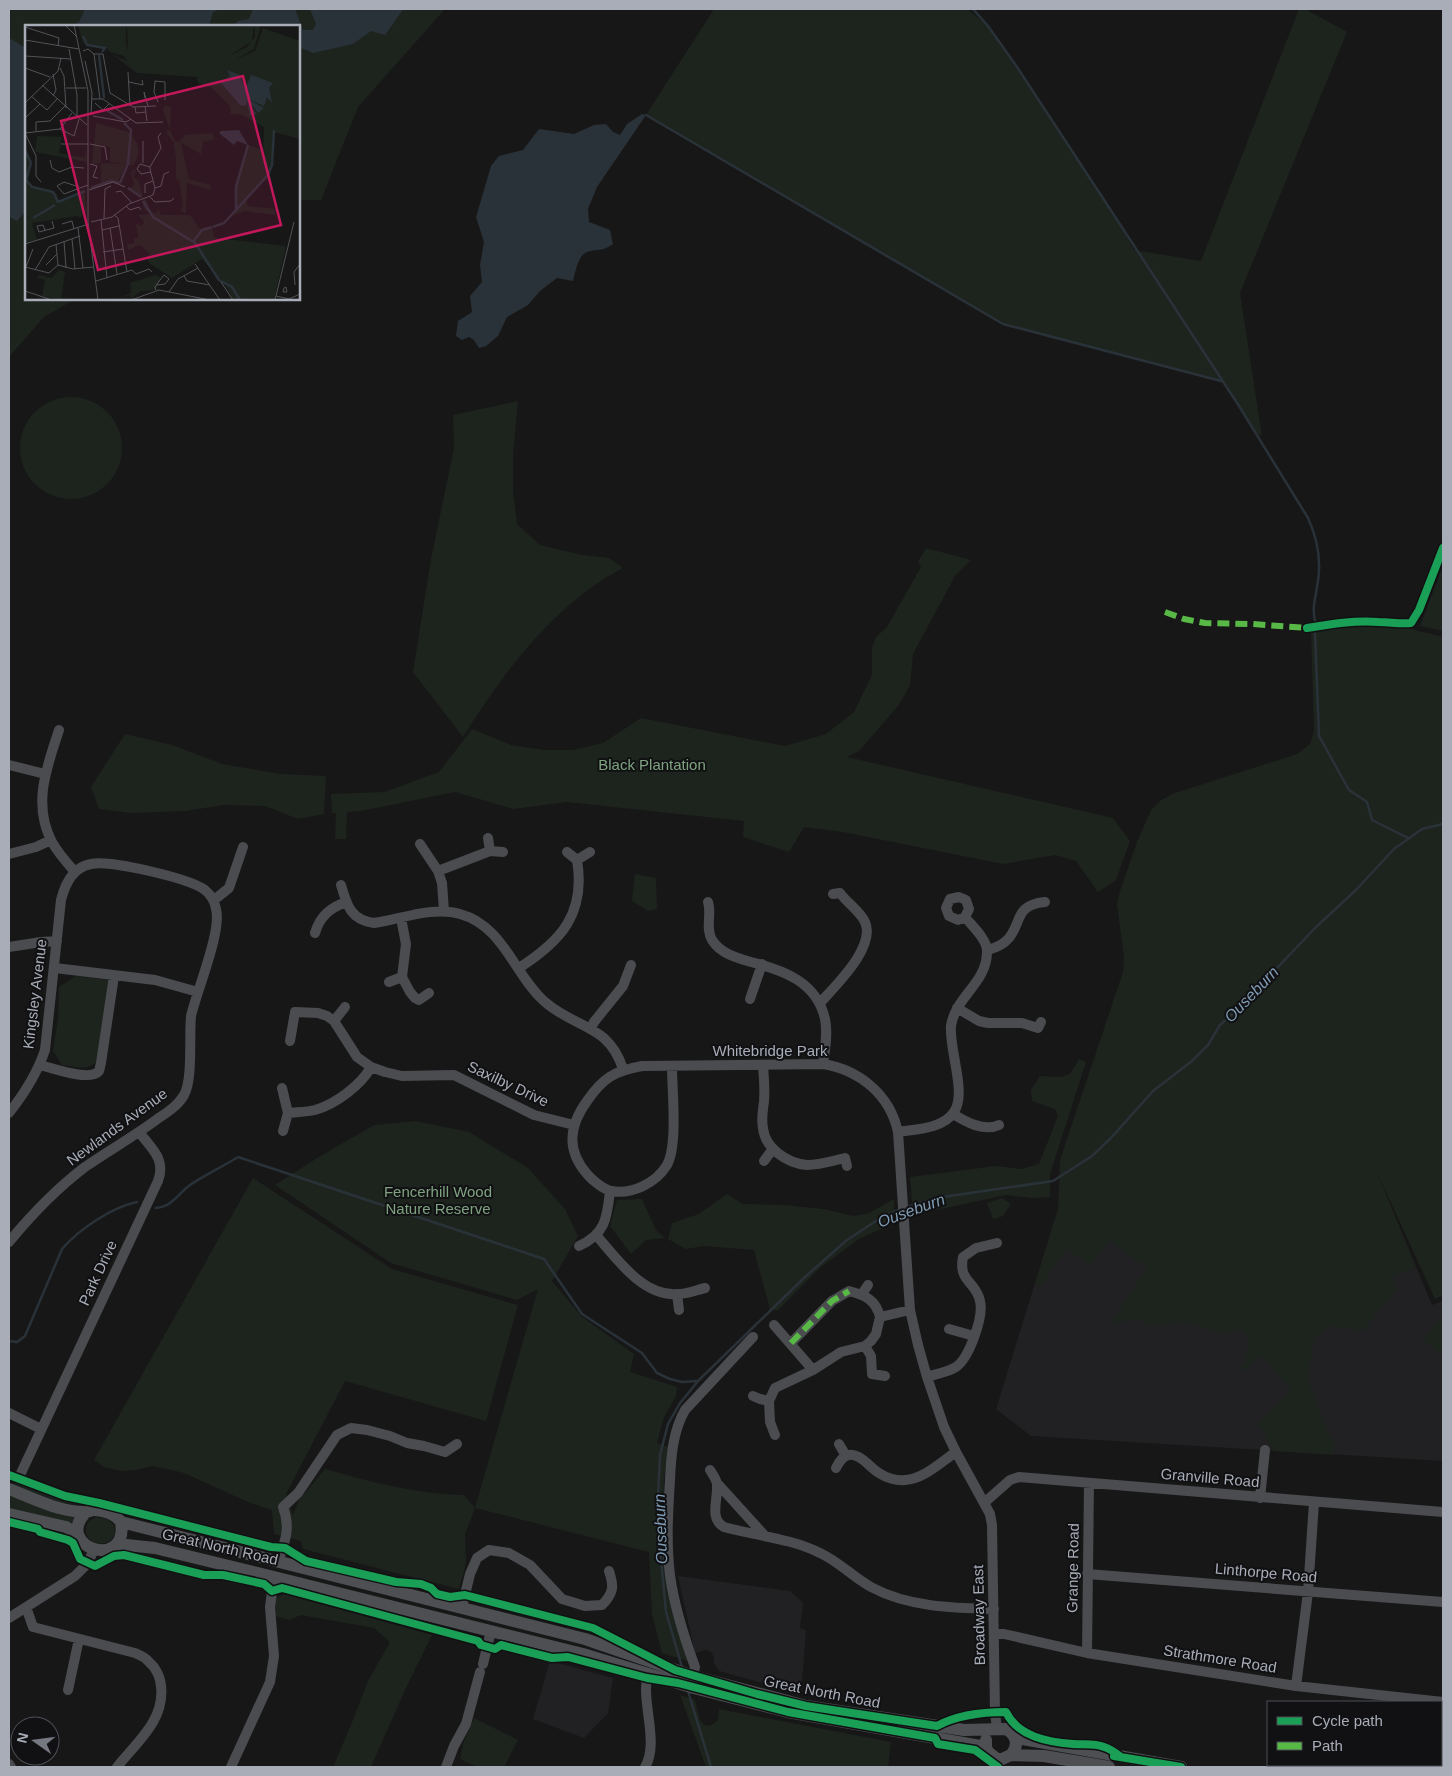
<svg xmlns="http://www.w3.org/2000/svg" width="1452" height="1776" viewBox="0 0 1452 1776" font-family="Helvetica,sans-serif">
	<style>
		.built { fill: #212123 }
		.green { fill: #1d241e }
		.water { fill: #2a3239 }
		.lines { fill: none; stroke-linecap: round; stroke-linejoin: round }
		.stream { stroke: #2a3239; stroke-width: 2.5 }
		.minor { stroke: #4b4c50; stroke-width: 10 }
		.major { stroke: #4d4f52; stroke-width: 12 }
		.quiet { stroke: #58b947; stroke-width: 6; stroke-dasharray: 12 6; stroke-linecap: butt }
		.cycleway-casing { stroke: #111113; stroke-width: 11 }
		.cycleway { stroke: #1a9f57; stroke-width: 8 }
		.labels { text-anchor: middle; stroke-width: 4; stroke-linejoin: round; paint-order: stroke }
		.park-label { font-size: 15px; fill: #7fa381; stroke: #111113 }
		.street-label { font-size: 15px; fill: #a8adb8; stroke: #111113 }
		.water-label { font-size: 16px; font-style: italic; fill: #7f9bb3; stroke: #111113 }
		.inset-river { fill: none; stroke: #2a3239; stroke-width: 2.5 }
		.inset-road { fill: none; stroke: #515357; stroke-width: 1 }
		.view { fill: #c2185b; fill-opacity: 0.15; stroke: #c2185b; stroke-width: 2.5 }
		.inset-edge { fill: none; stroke: #a8adb8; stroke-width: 2.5 }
	</style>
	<rect width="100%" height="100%" fill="#171717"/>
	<path class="built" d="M1366 1147 1432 1305 1443 1301V1461L1031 1436 996 1409 1058 1209Z
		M678 1576 790 1591 803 1603 800 1628 806 1630 801 1694 719 1671 714 1664V1658L712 1653 706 1650 695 1653Z
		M550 1661 613 1678 608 1713 584 1738 533 1719Z"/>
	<path class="green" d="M9 9H445L358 107 321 200H299V26H26V299H75L44 317 9 357Z
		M714 9H967L986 24 1104 197 1134 250 1201 261 1299 9H1305L1347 32 1240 293 1262 436 1256 433 1222 381 1003 324 646 115Z
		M20 448a51 51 0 1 1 102 0a51 51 0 1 1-102 0Z
		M518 401 513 453V490L517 524 540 545 582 555 609 558 623 568C554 604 504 672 463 737L413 672 431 559 454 448 453 415Z
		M926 548 971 560 955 576 913 654 910 685 899 705 859 751 847 757 1113 818 1130 841 1116 880 1098 892 1076 861 1055 855 1003 864 843 832 804 827 789 852 743 837 744 821 567 802 513 809 455 792 361 811 347 812 346 839H335L336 813H332L331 794 385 792 439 772 472 729 511 745 544 750H573L603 743 641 718 785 746 826 734 854 712 872 675V648L876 637 887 627 921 567 918 562Z
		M1443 566V631L1420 626Z
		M1377 625 1407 628 1443 637V1295L1435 1299 1376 1170 1416 1267 1392 1277 1397 1289 1363 1331 1331 1326 1315 1336 1308 1375 1309 1383 1330 1436 1335 1442 1334 1455 1274 1451 1258 1424 1291 1391 1262 1356 1243 1371 1240 1366 1245 1361 1249 1342 1245 1334 1238 1330 1227 1334 1186 1323 1147 1325 1136 1318 1109 1326 1147 1268 1109 1241 1091 1265 1066 1249 1041 1287 1035 1284 1058 1209 1060 1160 1123 972 1124 958 1117 904 1120 891 1137 842 1151 810 1160 801 1172 794 1297 754 1310 744 1314 731 1311 631 1335 627Z
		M125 734 172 745 222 764 280 774 326 776 324 814 298 819 265 806 223 805 186 811 131 813 99 809 91 787Z
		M635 874 656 878 657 909 648 911 632 901Z
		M76 976 108 980 110 990 99 1059C87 1072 79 1067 62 1065L53 1051 58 1018 59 987Z
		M1079 1059 1086 1062 1050 1174V1197L1032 1198 1006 1195 913 1215 910 1177 996 1166 1021 1169 1039 1164 1058 1116 1055 1109 1032 1101 1031 1090 1040 1076 1061 1077 1070 1074Z
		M415 1121 469 1132 528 1168 565 1209 578 1236 552 1281 581 1316 634 1354 630 1372 677 1387 676 1396 664 1417 657 1443 668 1447 664 1480 663 1527 687 1661 662 1653 652 1614 649 1552 475 1508 465 1534 466 1564 459 1589 303 1549 301 1541 274 1534 272 1510 248 1502 184 1473 153 1466 136 1470 122 1471 104 1467 94 1460 253 1178 392 1269 518 1305 486 1421 345 1381 286 1494 293 1515 299 1500 325 1469C371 1482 416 1494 464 1495L475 1508 538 1289 517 1300 391 1263 275 1185 317 1158 374 1125Z
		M727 1194 743 1204 784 1205 823 1209 853 1216 869 1213 894 1199V1223L859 1239 821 1267 777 1311 770 1309 754 1250 704 1246 686 1249 668 1239 672 1223 699 1214Z
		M1002 1198 1011 1204 1003 1216 993 1219 987 1203Z
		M642 1199 656 1230 665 1238 646 1240 631 1254 610 1226 617 1200Z
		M1443 1315V1357L1423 1340Z
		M15 1480 55 1496 96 1506 62 1503 13 1485Z
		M9 1495 77 1515 73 1524 9 1509Z
		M96 1517 107 1519 114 1525C121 1550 82 1548 86 1528 87 1522 91 1520 96 1517Z
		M284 1594 432 1635 406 1688 371 1767H333L351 1725 368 1681 390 1642 374 1628 301 1615 289 1620 276 1616 274 1599Z
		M680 1695 695 1700C699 1715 700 1736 718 1720L719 1709 891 1742 888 1767H706Z
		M474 1718 518 1740 504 1767H477L460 1759 463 1744Z"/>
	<path class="water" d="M85 9H220L213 12 209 26H70L79 22Z
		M253 9H295L303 30H313L316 24 310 9H402V11L385 35 371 31 353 44 313 53 299 47V26H247L242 25V26H233L238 21 249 19Z
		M9 38 26 48V200L25 202V212L17 221 9 217Z
		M642 114 646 115 597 187 588 209 589 222 610 230 613 244C603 251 601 249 590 251 578 253 576 270 573 281L557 278 540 291 528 305 507 317 498 336 486 346 479 348 474 340 469 337 462 340 456 336 458 321 472 312 470 296 482 282 480 265 484 242 476 217 491 166 499 156 523 150 539 129 574 134 594 125 606 124 613 132 620 135 627 124Z"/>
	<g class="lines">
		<path class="stream" d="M973 9 988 26 1017 67 1239 406 1308 518C1318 540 1322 563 1317 587 1315 601 1312 607 1315 621
			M646 115 1003 324 1221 381
			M1315 633 1319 736 1349 790 1367 802 1372 820 1408 838
			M907 1207 936 1198 1053 1181 1092 1156 1111 1138 1153 1091 1192 1061 1208 1045 1220 1025 1239 1008 1316 927 1355 891 1394 849 1422 829 1443 824
			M156 1208C173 1206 178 1194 190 1185 205 1175 222 1167 238 1157L544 1259 582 1314 642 1353 657 1373 670 1379 682 1382 697 1381
			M9 1341 17 1342 25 1336 62 1249C78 1230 112 1207 137 1202
			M682 1667 666 1612 657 1518 660 1455 668 1424 680 1403 699 1380 805 1277 847 1240 882 1217 901 1209
			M688 1691 711 1767"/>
		<path class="minor" d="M59 730C47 767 32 804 52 842 58 853 67 863 75 872
			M9 765 45 774
			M420 844 438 871 442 883 444 911
			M490 851 503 852
			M9 854 36 847 51 840
			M577 860 590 852
			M438 871 490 851 488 838
			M341 885C347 906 351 920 374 923 401 919 433 906 460 914 504 926 514 975 545 1002 576 1029 609 1024 623 1069
			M214 900 229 888 243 847
			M708 902C712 914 705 928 712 940 721 954 737 958 751 962 783 970 817 982 825 1019 828 1033 825 1050 823 1064
			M401 918 406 944 402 977 410 992 415 998 419 1000 429 993
			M315 933C320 916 330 908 346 902
			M9 947 41 942 57 941
			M988 950C994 948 1001 946 1006 941 1023 926 1012 905 1045 902
			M55 968 155 980 198 992
			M519 968C561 941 586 914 577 860L567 852
			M389 982 402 977
			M750 999 762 964
			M820 1003C836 985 876 947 865 922 860 911 847 903 840 893L833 894
			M957 1008 979 1021 988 1023H1022L1038 1028 1041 1022
			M334 1021 345 1007
			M591 1028 594 1022 623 986 631 965
			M290 1041 295 1012 318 1013 327 1016 334 1021 357 1057 371 1067 385 1072 402 1076 454 1075 534 1115 574 1125
			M40 1065C52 1068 90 1082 99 1071 100 1068 100 1066 101 1063L114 976
			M763 1066C764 1078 765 1089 764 1101 763 1110 761 1119 763 1128 765 1148 786 1163 807 1165 819 1165 832 1161 845 1158L847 1166
			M672 1067C672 1090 678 1145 667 1165 656 1183 632 1195 611 1191 603 1189 592 1180 587 1174 566 1150 569 1126 587 1101 603 1078 614 1071 642 1066L823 1064C860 1070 890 1095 898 1132L910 1310 918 1345 927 1377 944 1427 956 1452 990 1514 992 1525 995 1712 997 1729
			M282 1088 288 1113 283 1131
			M9 1113C24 1094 37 1074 45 1050L61 900C65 884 73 867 91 864 110 860 189 878 205 890 211 895 215 902 216 909 222 931 197 990 191 1016 189 1036 193 1080 184 1095 178 1106 166 1113 156 1120 133 1137 108 1151 85 1167 56 1189 32 1214 9 1242
			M288 1113C297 1112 307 1112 315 1110 336 1104 361 1085 371 1067
			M953 1114C966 1122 984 1132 999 1125
			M898 1132C915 1129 943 1129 954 1112 967 1093 949 1050 951 1026 955 997 987 983 987 952 988 940 972 926 965 917L958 920 949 916 946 908 950 899 959 897 966 900 969 909 965 917
			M764 1161 772 1150
			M596 1235C617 1259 643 1297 678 1294 687 1294 696 1290 705 1288
			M579 1246C606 1234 607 1217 610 1191
			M677 1294 679 1310
			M862 1294 868 1285
			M774 1325 813 1370
			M949 1329 974 1336
			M791 1343 832 1301 849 1291C865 1295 876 1300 880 1317
			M865 1346 871 1356 872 1374 885 1376
			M927 1377C936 1374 948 1372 956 1367 969 1358 984 1317 980 1301 976 1281 958 1282 963 1257L976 1248 997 1243
			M753 1396 760 1399 769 1401
			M9 1413 41 1429
			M775 1435 770 1422 769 1401 775 1388 813 1370 841 1352 865 1346 871 1341 876 1334 880 1317 910 1310
			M839 1444 846 1456
			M836 1468C838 1464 841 1458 846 1456 858 1450 870 1468 879 1473 886 1478 897 1481 905 1480 924 1479 941 1462 956 1452
			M710 1470C713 1475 717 1480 717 1485 718 1500 709 1519 724 1527 756 1536 790 1538 820 1553 838 1561 853 1577 871 1587 908 1607 952 1608 994 1609
			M21 1473 158 1181C166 1159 152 1149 139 1132
			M717 1483 765 1536
			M1260 1498 1265 1450
			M984 1503 1010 1480 1019 1477 1443 1512
			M278 1562C285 1542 291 1528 283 1507L298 1493 337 1435 351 1428 367 1430 390 1436 407 1443 424 1446 445 1452 457 1444
			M1087 1574 1443 1602
			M26 1607 33 1627 135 1653C139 1655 145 1657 148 1661 166 1676 164 1703 153 1722 144 1738 128 1753 117 1767
			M462 1607 470 1574 477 1558 489 1550 509 1553 530 1565 562 1599 585 1606 602 1605C614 1593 614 1586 609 1571
			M9 1618 75 1576 88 1563 94 1549
			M994 1634H1004L1087 1653 1296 1686 1443 1702
			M1087 1653 1089 1483
			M483 1664 491 1631
			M693 1676 695 1667C684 1637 674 1606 670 1575 666 1543 668 1512 670 1480 671 1456 673 1431 685 1410L753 1337
			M1296 1686 1308 1592 1314 1502
			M68 1690 79 1639
			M9 1764 11 1767
			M231 1767 270 1682 274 1656 270 1607 274 1577
			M446 1767 454 1746 466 1724 480 1672
			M645 1767C660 1742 640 1701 648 1673"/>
		<path class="major" d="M9 1489C32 1498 57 1511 83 1512 87 1513 90 1510 94 1510 104 1510 115 1514 121 1522L585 1639 693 1676 806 1706 964 1730 1006 1729C1017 1735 1019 1746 1011 1755
			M85 1513C54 1548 129 1571 121 1522
			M9 1514 66 1527 78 1535
			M117 1544 155 1548 274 1577 583 1654 694 1688 788 1712 986 1747
			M1016 1738 1181 1767
			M986 1740V1747L988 1752 997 1759H1002L1011 1755 1044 1756 1109 1767"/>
		<path class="quiet" d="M1165 612 1184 619 1205 623 1252 624 1307 628
			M791 1343 832 1301 849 1291"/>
		<g class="cycleway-casing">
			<path id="cycleway" d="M1307 628C1331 624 1355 620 1379 622 1390 622 1400 624 1411 623L1419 610 1443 548
				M9 1475 65 1496 99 1503 271 1547 285 1548 306 1561 396 1582 421 1584 431 1588 437 1594 450 1597 465 1595 593 1628 675 1670 757 1694 806 1706 937 1726C957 1715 983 1712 1006 1712 1018 1737 1048 1742 1073 1744 1084 1745 1094 1743 1104 1747 1111 1749 1116 1753 1121 1757
				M9 1522 38 1529 40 1532 68 1540 73 1543 80 1559 95 1566 114 1556 124 1555 204 1575H223L264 1584 272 1591 282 1588 478 1641 481 1645 495 1649 501 1645 552 1658 568 1657 647 1678 678 1683 788 1712 935 1738 938 1744 975 1750 998 1767
				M1114 1756 1181 1767"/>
		</g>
		<use href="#cycleway" class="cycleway"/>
	</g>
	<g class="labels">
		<g class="park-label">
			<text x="652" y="770">Black Plantation</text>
			<text x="438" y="1197">Fencerhill Wood<tspan x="438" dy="17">Nature Reserve</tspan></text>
		</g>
		<g class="street-label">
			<text transform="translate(35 994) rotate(-83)" y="5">Kingsley Avenue</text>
			<text x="770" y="1056">Whitebridge Park</text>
			<text transform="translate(508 1084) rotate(25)" y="5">Saxilby Drive</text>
			<text transform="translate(117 1127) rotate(-36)" y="5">Newlands Avenue</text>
			<text transform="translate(98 1273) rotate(-65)" y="5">Park Drive</text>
			<text transform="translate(1210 1478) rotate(5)" y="5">Granville Road</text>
			<text transform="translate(220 1547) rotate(13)" y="5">Great North Road</text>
			<text transform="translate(1073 1568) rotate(-89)" y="5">Grange Road</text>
			<text transform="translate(1266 1573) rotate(5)" y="5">Linthorpe Road</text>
			<text transform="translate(979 1615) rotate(-91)" y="5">Broadway East</text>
			<text transform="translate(1220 1659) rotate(9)" y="5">Strathmore Road</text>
			<text transform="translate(822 1692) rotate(11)" y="5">Great North Road</text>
		</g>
		<g class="water-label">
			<text transform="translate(1251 994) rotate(-46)" y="6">Ouseburn</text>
			<text transform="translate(911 1210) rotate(-20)" y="6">Ouseburn</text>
			<text transform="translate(660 1529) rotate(-92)" y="6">Ouseburn</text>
		</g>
	</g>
	<g transform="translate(25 25)">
		<rect width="275" height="275" fill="#171717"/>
		<path d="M53 0H101V18L103 26 102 0H229L227 16 204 31 222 22 230 12V0H236L229 24 210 35 230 26 238 3 275 16V114L249 107 246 141 241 153 222 174V181L251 184 250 190 220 186 206 191 211 186V162L223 120 238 125 239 102 217 90 206 89 204 80 187 63 173 58 172 52 112 48 87 29 102 36 99 31 85 27 81 22 58 18ZM140 80 146 82 145 105 150 116 154 117 160 110 187 108 190 114 178 117 176 129 156 118 164 154 186 160V165L162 158 161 188 155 186 158 181 154 155 151 154V135L149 118 141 107 145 105 138 85ZM71 98 104 107 112 118 114 128 109 140H101L93 156 65 164 76 157V138L67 139ZM71 119 85 122V137L99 139 76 138V122ZM12 111 37 112 34 128 60 133 61 120 62 137 10 127ZM0 125 6 137 3 157 13 164H24L32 169 34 176 62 164 59 167 62 187 54 193 53 191 7 198 12 215 0 218V194L4 193 0 192ZM108 145H111L108 151 114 156 118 173 104 164 109 160 106 148ZM121 174 126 187 131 188 133 184 136 190H165L175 204 187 202 190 213 261 221 249 275H209L198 257 177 234 147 253 124 238 122 231 125 229 115 220 103 225 102 219H109V213H113L111 199 117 201 119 197 113 190 126 189 119 184 117 176ZM34 245 40 247 36 275 17 271 20 255 13 253V250L27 253ZM130 250 136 253 130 265 116 266 106 274 105 270 90 275 106 268 105 258Z" fill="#1d241e" fill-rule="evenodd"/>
		<path d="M202 45 215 50 218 59 222 60 226 50 248 58 244 63 247 78 242 72 239 81 221 73 239 83 233 88 227 80 223 84 226 82 232 89 225 91 222 76 220 81 215 80 196 58 205 51ZM214 105 223 120 212 116 209 120 195 109V106Z" fill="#2a3239"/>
		<path class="inset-river" d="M58 11 62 20 80 23 77 27M74 30 79 73M81 85 98 95M0 125 6 138 1 155 7 162 28 167 33 177 60 166M95 158 103 139 106 105 99 98M66 163 86 156 95 158M103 163 116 172M118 176 128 192 170 218 194 255 207 262 215 275M211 185V162L223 120M8 193 30 180M188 202 199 198 243 150 247 140 249 105M168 217 177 205 187 202"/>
		<path class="inset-road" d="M40 0 51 11M49 0 63 66V198L73 275M0 2 34 13 33 21M0 15 54 24M44 24 52 70V93M58 26 63 24 69 29H78L85 68M69 29 75 74M0 31 46 34M60 36 67 68 66 90M0 43 25 52M35 43 39 51 41 83M103 47 105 81M28 49 31 65 28 71M104 57 118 60 117 55M17 60 62 100M41 63H61M85 68 108 82 131 81M6 71 22 85 32 74M120 73 119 67 123 81M67 74H78L111 98 138 97M133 77 129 67 130 56 140 57V75M0 78 33 46 36 33M70 78 78 85 84 79M120 81 122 96M110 82 111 88 121 87M68 91 101 97 106 94M0 93 15 79M35 104 49 111 54 94M35 104 47 88M11 106V97L25 96 40 81M36 119H63M65 119 80 122 82 135M25 135 27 143 34 147 47 142 59 143M118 138V116M65 139 72 141 68 152 73 153M125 142 136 123 133 112 136 108M16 157 11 151V131L0 108 35 104M54 162 39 157 32 161 39 169 63 160M130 163 136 161 139 149 144 147M64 165 88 157 100 162M91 167 96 166 107 178M120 168V159L128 156M125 172 130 177 146 176 149 173M101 181 105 185 114 182 116 185M89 190 93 193 102 247M79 194 80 164 86 161M76 195 82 253M66 197 87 192 104 179 128 170 130 163 125 144V142L115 139 112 144 116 149 126 147M37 199 47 196 49 204M53 203 58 243M85 203 92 249M20 205 18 200 12 201 14 207 29 203 27 196M77 205 94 201M47 214 50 244M39 216 41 243M0 219 64 199M31 219 33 240M78 227 98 224M170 239 195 275M21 240 32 229M0 242 24 248 33 240 48 244 68 242M1 242 8 224M10 245 24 222 55 211M159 251 162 256 185 260M71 256 107 245 111 249 124 244 127 247M196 257 208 275M270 260 269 247 275 239M261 262 262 267H258L259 263ZM131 265 130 262 135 255 139 250 144 254 140 259 132 260M0 266 27 275M144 267 153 254 173 243M251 271 264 274 275 269M106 275 134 265 185 275M250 275 269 197"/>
		<path class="view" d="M218 51 256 200 73 245 36 96Z"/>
		<rect width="275" height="275" class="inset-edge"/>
	</g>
	<rect width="1452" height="1776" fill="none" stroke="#a8adb8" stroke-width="20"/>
	<rect x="1267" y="1701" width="175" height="65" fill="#111113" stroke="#4d4f55"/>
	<rect x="1277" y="1717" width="25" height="8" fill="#1a9f57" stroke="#4d4f55"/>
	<text x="1312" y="1726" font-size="15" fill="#a8adb8">Cycle path</text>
	<rect x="1277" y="1742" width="25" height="8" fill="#58b947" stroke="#4d4f55"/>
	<text x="1312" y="1751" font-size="15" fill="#a8adb8">Path</text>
	<g transform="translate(35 1741) rotate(284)"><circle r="24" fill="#111113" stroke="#4d4f55"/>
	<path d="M0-4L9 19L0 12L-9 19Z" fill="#757880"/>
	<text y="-8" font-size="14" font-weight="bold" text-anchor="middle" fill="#a8adb8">N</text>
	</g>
</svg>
